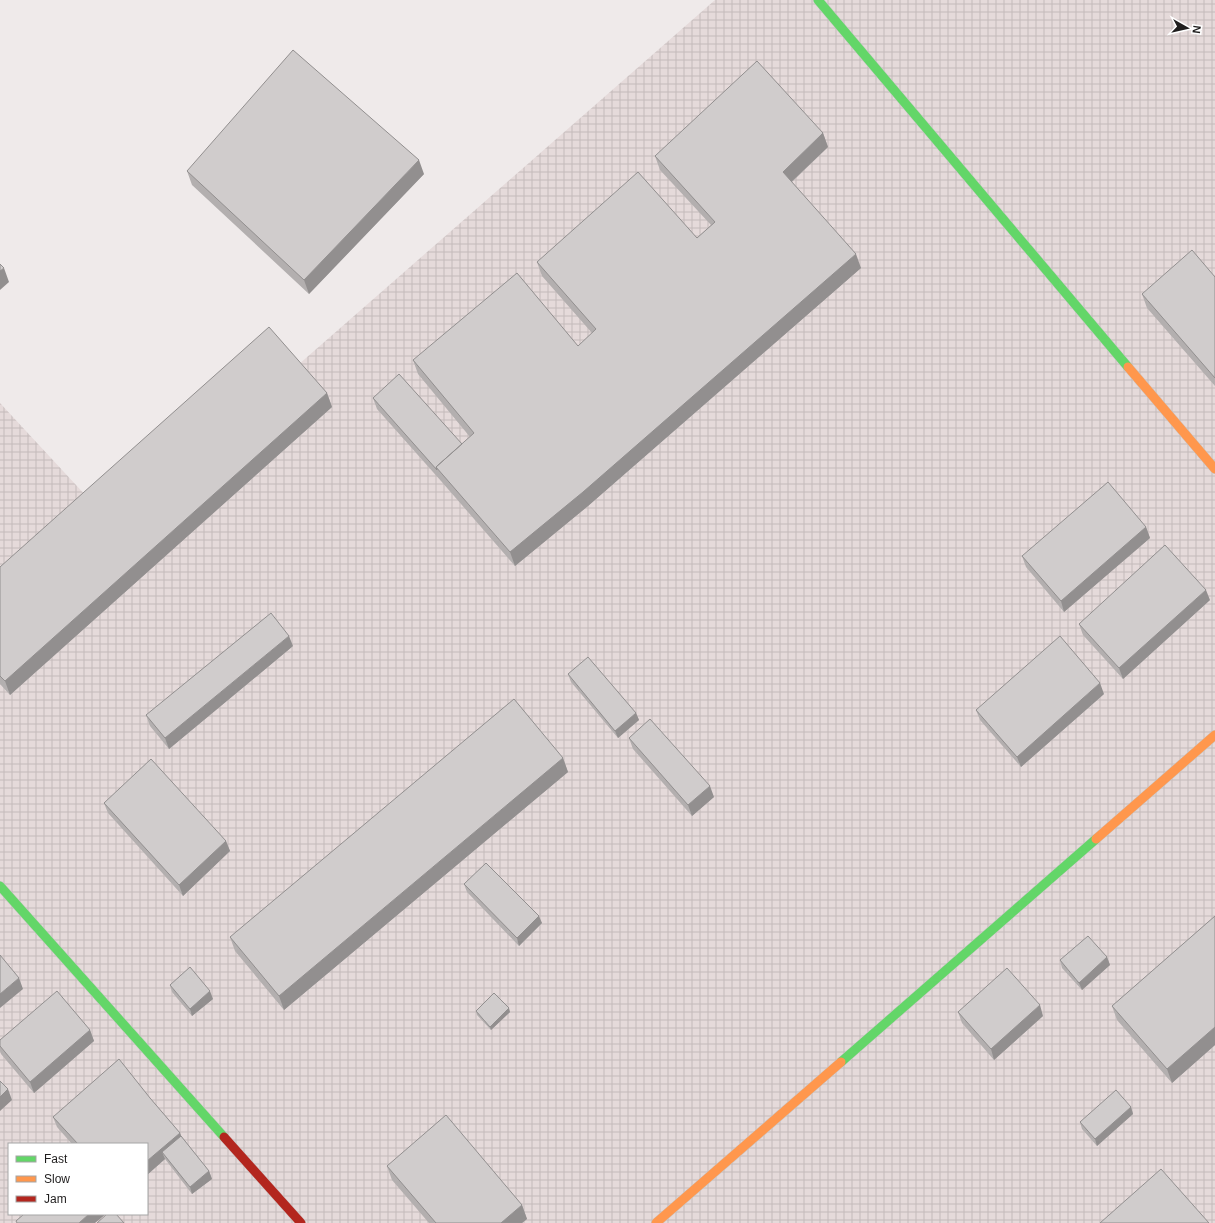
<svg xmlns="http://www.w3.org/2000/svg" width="1215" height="1223" viewBox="0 0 1215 1223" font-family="Helvetica,sans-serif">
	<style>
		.industrial { fill: url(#industrial-grid); fill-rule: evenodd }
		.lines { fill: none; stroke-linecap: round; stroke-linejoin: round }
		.fast-casing { stroke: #c9c6c6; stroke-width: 10 }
		.slow-casing { stroke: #c9c6c6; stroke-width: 10 }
		.jam-casing { stroke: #c9c6c6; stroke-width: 10 }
		.fast { stroke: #63d668; stroke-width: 9 }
		.slow { stroke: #ff974d; stroke-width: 9 }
		.jam { stroke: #b3261e; stroke-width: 9 }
		.wall { fill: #b3afaf }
		.shaded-wall { fill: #928f8f }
		.building { fill: #d0cccc; stroke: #928f8f }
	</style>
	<defs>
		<pattern id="industrial-grid" width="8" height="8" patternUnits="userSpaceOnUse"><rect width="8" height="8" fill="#e5dada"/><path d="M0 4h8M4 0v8" fill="none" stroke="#c4bbbb"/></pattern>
	</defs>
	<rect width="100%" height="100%" fill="#efeaea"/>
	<path class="industrial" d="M715 0H1215V1223H0V403L114 526ZM9 1144H147V1214H9Z"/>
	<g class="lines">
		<g class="fast-casing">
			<path id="fast" d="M818 0 1128 367
				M0 886 224 1137
				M841 1062 1096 839"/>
		</g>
		<g class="slow-casing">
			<path id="slow" d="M1128 367 1215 469
				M1096 839 1215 735
				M656 1223 841 1062"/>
		</g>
		<g class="jam-casing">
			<path id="jam" d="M224 1137 301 1223"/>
		</g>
		<use href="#fast" class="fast"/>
		<use href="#slow" class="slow"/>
		<use href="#jam" class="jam"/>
	</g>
	<path class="wall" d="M823 133 828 147 792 182 861 268 588 506 515 566 441 481 377 409 373 398 462 444 470 437 418 374 413 360 578 346 592 333 542 276 537 262 697 238 711 225 660 170 655 156Z
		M187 171 424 174 309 294 192 185Z
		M1215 277V386L1147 308 1142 294Z
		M327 393 332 407 10 695 0 684V567Z
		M1146 527 1150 538 1064 612 1026 567 1022 556Z
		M1210 600 1123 679 1083 635 1079 624Z
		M293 646 169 749 150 726 146 715Z
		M568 674 636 713 639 720 618 738 571 682Z
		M1104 694 1021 767 980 720 976 710Z
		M629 738 714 797 692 816 633 749Z
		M563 758 568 772 284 1010 235 951 230 937Z
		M104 803 226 841 230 851 183 896 108 813Z
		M464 884 542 923 519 946 467 892Z
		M1215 916V1045L1172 1083 1117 1020 1112 1006Z
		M1107 957 1110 965 1082 990 1062 968 1060 960Z
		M170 985 213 999 192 1016 172 992Z
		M476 1011 510 1012 491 1030 477 1015Z
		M958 1012 1043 1016 994 1060 962 1023Z
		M90 1030 94 1041 34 1093 1 1054 0 1051V1040Z
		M150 1098 180 1133 181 1136 209 1171 212 1179 192 1194 165 1159 147 1175V1144H72L57 1127 53 1117Z
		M1131 1107 1133 1114 1097 1146 1082 1129 1080 1122Z
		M387 1166 522 1205 527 1219 522 1223H429L392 1180Z"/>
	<path class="shaded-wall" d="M823 133 828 147 788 185 783 172Z
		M419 160 424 174 309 294 304 280Z
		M856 254 861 268 588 506 515 566 510 552Z
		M4 268 9 282 0 290V271Z
		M327 393 332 407 10 695 5 681Z
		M1146 527 1150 538 1064 612 1061 601Z
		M1206 590 1210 600 1123 679 1119 668Z
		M289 636 293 646 169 749 165 738Z
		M1100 683 1104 694 1021 767 1017 757Z
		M636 713 639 720 618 738 615 731Z
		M563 758 568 772 284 1010 279 996Z
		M710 786 714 797 692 816 688 805Z
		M226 841 230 851 183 896 179 885Z
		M539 916 542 923 519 946 517 938Z
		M1107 957 1110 965 1082 990 1079 983Z
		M19 978 23 989 0 1008V994Z
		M210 991 213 999 192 1016 190 1009Z
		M1040 1005 1043 1016 994 1060 991 1049Z
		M509 1008 510 1012 491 1030 490 1027Z
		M1215 1027V1045L1172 1083 1167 1069Z
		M90 1030 94 1041 34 1093 30 1082Z
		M8 1089 12 1100 0 1111V1097Z
		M1131 1107 1133 1114 1097 1146 1095 1139Z
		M180 1133 184 1143 162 1152 165 1159 147 1175V1161Z
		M209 1171 212 1179 192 1194 190 1187Z
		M522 1205 527 1219 522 1223H501Z
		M89 1214H106L95 1223H79Z"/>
	<path class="building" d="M293 50 419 160 304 280 187 171Z
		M757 61 823 133 783 172 856 254 583 492 510 552 436 467 474 433 413 360 517 273 578 346 596 329 537 262 638 172 697 238 715 222 655 156Z
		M1192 250 1215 277V378L1142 294Z
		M0 264 4 268 0 271Z
		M269 327 327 393 5 681 0 676V567Z
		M399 374 462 444 436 467 437 470 373 398Z
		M1108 482 1146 527 1061 601 1022 556Z
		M1165 545 1206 590 1119 668 1079 624Z
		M271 613 289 636 165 738 146 715Z
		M1060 636 1100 683 1017 757 976 710Z
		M588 657 636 713 615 731 568 674Z
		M514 699 563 758 279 996 230 937Z
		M650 719 710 786 688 805 629 738Z
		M151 759 226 841 179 885 104 803Z
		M486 863 539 916 517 938 464 884Z
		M1215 916V1027L1167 1069 1112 1006Z
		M1088 936 1107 957 1079 983 1060 960Z
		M0 955 19 978 0 994Z
		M190 967 210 991 190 1009 170 985Z
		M1007 968 1040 1005 991 1049 958 1012Z
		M57 991 90 1030 30 1082 0 1046V1040Z
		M494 993 509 1008 490 1027 476 1011Z
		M119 1059 150 1098 180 1133 147 1161V1144H78L53 1117Z
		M0 1081 8 1089 0 1097Z
		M1116 1090 1131 1107 1095 1139 1080 1122Z
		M446 1115 522 1205 501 1223H436L387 1166Z
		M181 1136 209 1171 190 1187 162 1152Z
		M1161 1169 1209 1223H1100Z
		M24 1214H89L79 1223H17L16 1221Z
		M107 1214H116L124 1223H97Z"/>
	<rect x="8" y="1143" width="140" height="72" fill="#ffffff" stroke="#a5a5a5"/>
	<rect x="16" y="1156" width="20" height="6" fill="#63d668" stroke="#a5a5a5"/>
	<text x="44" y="1163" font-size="12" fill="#1f1d1d">Fast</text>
	<rect x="16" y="1176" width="20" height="6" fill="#ff974d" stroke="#a5a5a5"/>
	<text x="44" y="1183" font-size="12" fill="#1f1d1d">Slow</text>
	<rect x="16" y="1196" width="20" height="6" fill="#b3261e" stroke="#a5a5a5"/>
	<text x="44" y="1203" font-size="12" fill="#1f1d1d">Jam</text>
	<g transform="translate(1187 28) rotate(98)" stroke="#ffffff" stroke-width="3" paint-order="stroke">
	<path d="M0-3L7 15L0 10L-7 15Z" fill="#1f1d1d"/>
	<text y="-6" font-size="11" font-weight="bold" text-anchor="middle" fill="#1f1d1d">N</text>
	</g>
</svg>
